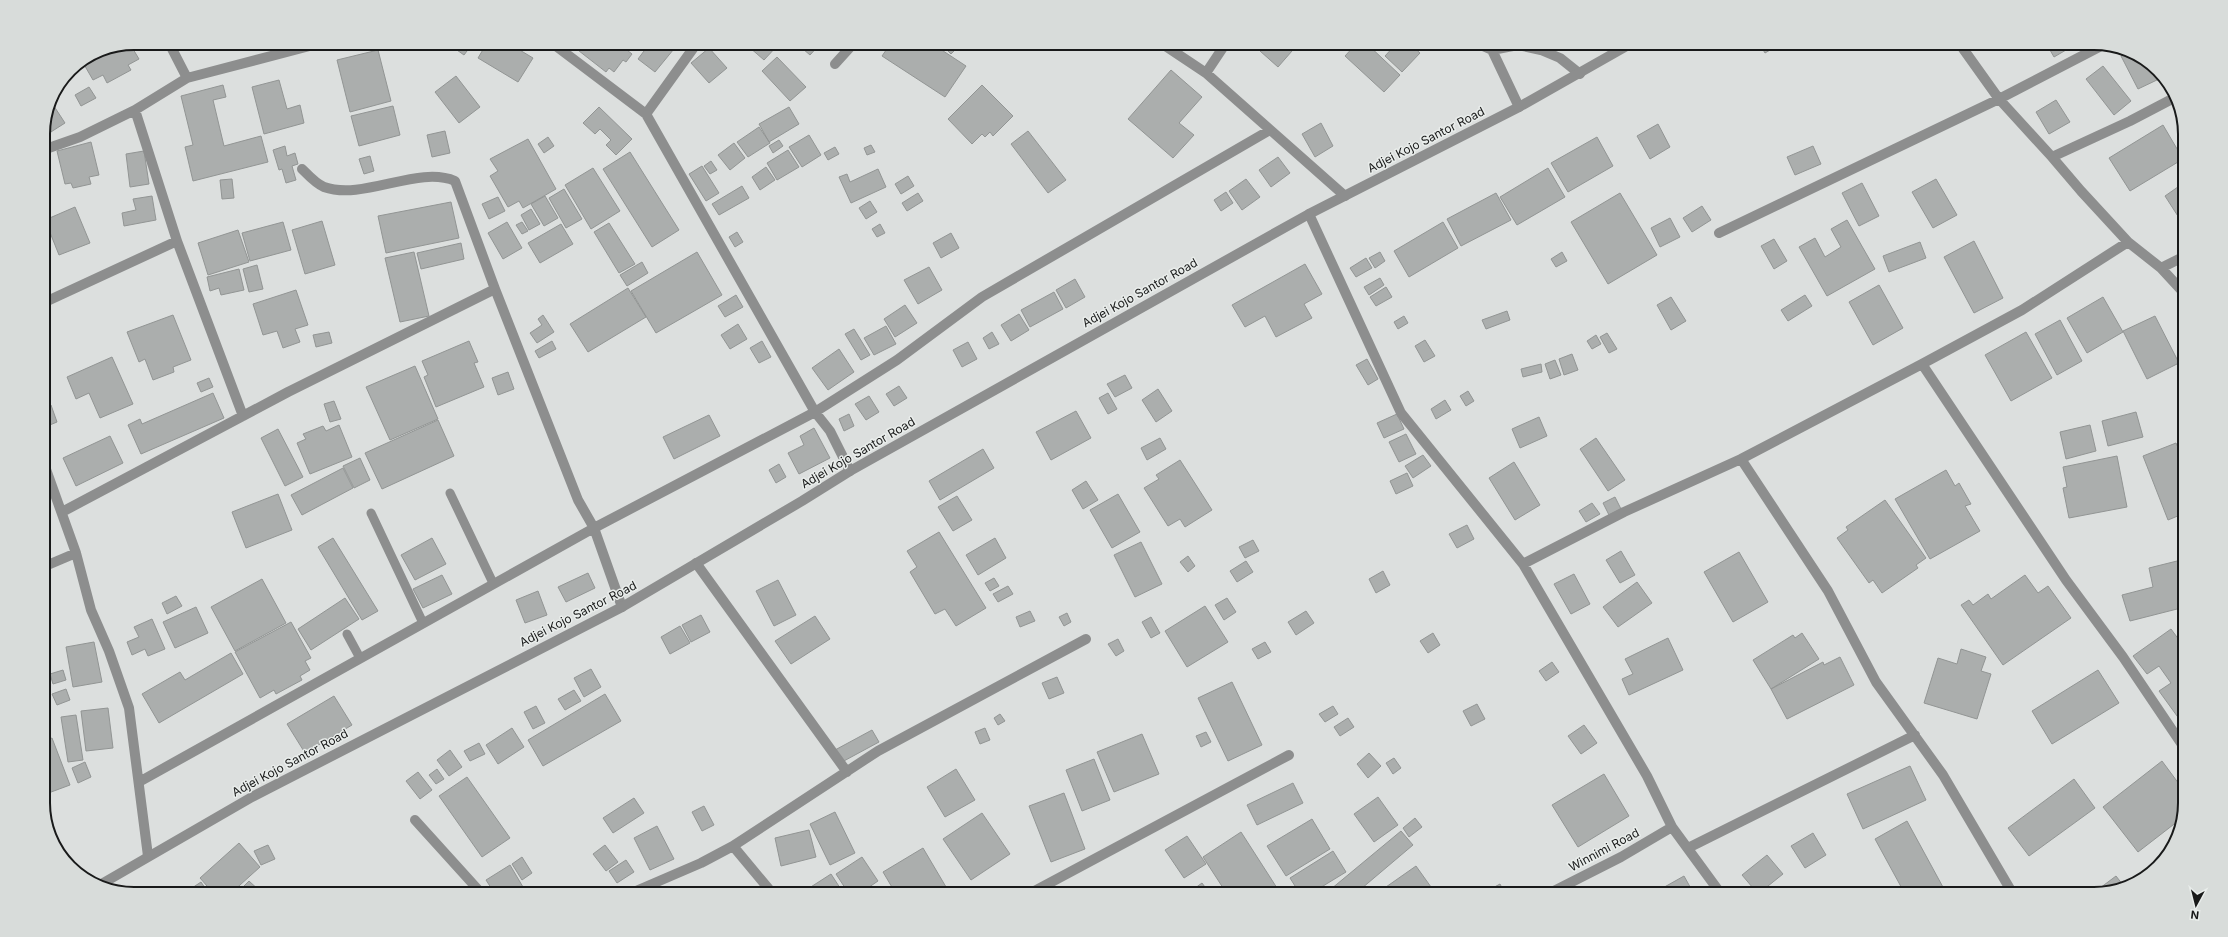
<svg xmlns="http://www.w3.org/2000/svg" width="2228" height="937" viewBox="0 0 2228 937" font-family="Inter,sans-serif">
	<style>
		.building { fill: #abaead; stroke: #929594 }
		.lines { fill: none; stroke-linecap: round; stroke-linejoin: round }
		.service { stroke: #8d8e8e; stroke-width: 9 }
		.minor { stroke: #8d8e8e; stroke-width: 10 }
		.tertiary { stroke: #8d8e8e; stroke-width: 10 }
		.labels { text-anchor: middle; stroke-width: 3; stroke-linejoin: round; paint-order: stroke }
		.street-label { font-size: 12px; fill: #191a1a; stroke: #e9edeb }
		.rim { fill: none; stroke: #191a1a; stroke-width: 2 }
	</style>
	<rect width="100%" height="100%" fill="#dcdfde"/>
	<path class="building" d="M259 43H272V44L260 47Z
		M447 43H473L464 55Z
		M487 43H508L533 58 518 82 478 58Z
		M577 43H618L632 54 626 62 623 60 614 72 609 68 606 72 574 47Z
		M620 43H634L629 50Z
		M650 43 678 44 655 72 638 59Z
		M752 43H787L782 49 777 46 764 60 749 47Z
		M796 43H821L810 55Z
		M891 43H931L966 66 945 97 882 56Z
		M940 43H962L951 54Z
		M1266 43H1299L1278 67 1260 51Z
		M1357 43H1366L1400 75 1384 92 1345 56Z
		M1397 43H1409L1420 53 1402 72 1385 56Z
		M1759 43H1782L1765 53Z
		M2046 43H2078L2054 57Z
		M130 44 139 59 128 65 131 70 107 83 103 75 93 80 82 61 99 50Z
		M709 48 727 68 709 83 691 63Z
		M378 50 391 101 350 112 337 60Z
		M2130 51 2154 69 2159 79 2138 89 2121 56Z
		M777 57 806 87 790 101 762 71Z
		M77 65 78 67 67 73 70 69Z
		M2103 66 2131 101 2114 115 2086 79Z
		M1171 70 1202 97 1179 123 1194 135 1173 158 1128 119Z
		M456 76 480 107 459 123 435 92Z
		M279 80 287 109 300 105 304 123 264 134 252 87Z
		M223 85 226 97 213 100 224 146 261 136 268 162 193 181 185 147 193 145 181 96Z
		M982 85 1013 116 993 136 990 132 985 137 982 134 972 144 948 119Z
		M89 87 96 98 81 106 75 95Z
		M50 100 65 123 43 137V128Z
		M2056 100 2070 122 2049 134 2036 112Z
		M393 106 400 135 359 146 351 116Z
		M599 107 632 139 616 155 606 145 611 140 600 129 595 134 583 123Z
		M789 107 799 124 769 142 759 124Z
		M1321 123 1333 146 1315 157 1302 134Z
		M1658 124 1670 147 1650 159 1637 136Z
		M2163 125 2183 159 2130 191 2109 158Z
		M759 127 770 143 748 157 737 142Z
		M445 131 450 153 432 157 427 135Z
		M1028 131 1066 180 1048 193 1011 144Z
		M809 135 821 155 802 167 789 147Z
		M548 137 554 146 544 153 538 144Z
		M1597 137 1613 166 1568 192 1551 163Z
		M528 139 556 189 523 208 519 201 508 207 490 176 498 171 490 159Z
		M779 140 783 146 773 153 769 146Z
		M91 142 99 175 89 177 91 184 73 188 71 183 65 184 57 151Z
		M734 143 745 158 730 170 718 155Z
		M871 145 875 152 867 155 864 148Z
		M285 146 287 156 295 153 298 164 292 166 296 180 286 183 282 169 279 170 273 150Z
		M1813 146 1821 164 1795 175 1787 157Z
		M835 147 839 154 828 160 824 153Z
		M788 150 799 167 777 180 767 163Z
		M144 151 149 184 130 187 126 154Z
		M630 152 679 230 652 247 603 169Z
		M370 156 374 171 364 174 359 159Z
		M1278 157 1290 173 1271 187 1259 170Z
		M711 161 717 170 710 174 704 166Z
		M702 166 719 193 706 201 689 174Z
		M766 167 775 180 760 190 752 177Z
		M593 168 620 211 591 229 565 185Z
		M1548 168 1565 197 1517 225 1500 197Z
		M878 169 886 187 851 203 839 177 847 174 850 182Z
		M908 176 914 186 901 194 895 184Z
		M232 179 234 198 222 199 220 180Z
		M1246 179 1260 197 1242 210 1229 191Z
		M1936 179 1957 215 1933 228 1912 192Z
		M2185 182V222L2183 224 2165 196Z
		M1862 183 1879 216 1859 226 1842 193Z
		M742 186 749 198 719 215 712 204Z
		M564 189 582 219 566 228 549 198Z
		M1226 192 1233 203 1221 211 1214 200Z
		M918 193 923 201 907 211 902 203Z
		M1496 193 1511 220 1461 246 1447 219Z
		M1620 193 1657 255 1608 284 1571 222Z
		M152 196 156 220 124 226 122 213 136 210 133 199Z
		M545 196 558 218 544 226 531 204Z
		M498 197 505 211 489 219 482 204Z
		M870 201 877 212 866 219 859 208Z
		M451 202 459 238 386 253 378 216Z
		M1702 206 1711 220 1692 232 1683 218Z
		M75 207 90 243 59 255 45 220Z
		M531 209 540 224 529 230 521 215Z
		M1670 218 1680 237 1660 247 1651 228Z
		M1847 220 1875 269 1827 296 1799 247 1815 238 1825 257 1841 247 1831 229Z
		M322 221 335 265 305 274 292 230Z
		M283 222 291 250 250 261 242 233Z
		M507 222 522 248 503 259 488 233Z
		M522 222 528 231 522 234 516 225Z
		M1443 222 1458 248 1409 277 1394 251Z
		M609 223 635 264 619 273 594 232Z
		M561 224 573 244 540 263 528 243Z
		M880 224 885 233 877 237 872 229Z
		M238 230 249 262 208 275 198 243Z
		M737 232 743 242 735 247 729 237Z
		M951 233 959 248 941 258 933 243Z
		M1774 239 1787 261 1774 269 1761 246Z
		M1974 241 2003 298 1974 313 1944 257Z
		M1920 242 1926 258 1889 272 1883 256Z
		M461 243 464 259 421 269 417 253Z
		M414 252 429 316 400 322 385 258Z
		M697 252 722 295 656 333 631 291Z
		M1380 252 1385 261 1375 268 1369 258Z
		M1562 252 1567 261 1556 267 1551 259Z
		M1366 258 1372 268 1356 277 1350 268Z
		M642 262 648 273 627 286 620 275Z
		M1305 264 1322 294 1304 304 1312 318 1276 337 1265 316 1245 327 1232 305Z
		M257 265 263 289 249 292 243 269Z
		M929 267 942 290 918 304 904 280Z
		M239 269 244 290 221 295 219 288 210 291 207 277Z
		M1380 278 1384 285 1369 295 1364 287Z
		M1075 279 1085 297 1066 308 1056 290Z
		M1879 285 1903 328 1873 345 1849 302Z
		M1386 287 1392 297 1376 306 1370 297Z
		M628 288 646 317 588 352 570 324Z
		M296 290 308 325 295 329 300 342 283 348 277 331 263 335 253 304Z
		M1054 292 1063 309 1030 327 1021 310Z
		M736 295 743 307 725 317 718 306Z
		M1805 295 1812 306 1788 321 1781 310Z
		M1671 297 1686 321 1671 330 1657 305Z
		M2103 297 2123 332 2087 353 2067 318Z
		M905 305 917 323 895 337 884 319Z
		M1507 311 1510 320 1486 329 1482 320Z
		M1019 314 1029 330 1011 341 1001 325Z
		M173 315 191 360 173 367 174 372 153 380 145 359 139 362 127 332Z
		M543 315 554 332 537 343 530 333 542 325 538 319Z
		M1404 316 1408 323 1398 329 1394 322Z
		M2155 316 2179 363 2147 379 2123 331Z
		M2060 320 2082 361 2057 375 2035 334Z
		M738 324 747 339 730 349 721 335Z
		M886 326 896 344 874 355 864 338Z
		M854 329 870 355 861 360 845 334Z
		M329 332 332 343 316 347 313 335Z
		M992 332 999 344 989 349 983 338Z
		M2026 332 2052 378 2011 401 1985 355Z
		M1607 333 1617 349 1609 353 1600 337Z
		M1596 335 1601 344 1592 349 1587 341Z
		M1425 340 1435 356 1424 362 1415 346Z
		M469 341 478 362 474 363 484 387 436 407 424 377 428 375 422 361Z
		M552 341 556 349 539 358 535 351Z
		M762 341 771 357 759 363 750 348Z
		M968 342 977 359 962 367 953 350Z
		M839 349 854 372 828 390 812 368Z
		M1572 354 1578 370 1564 375 1559 359Z
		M112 357 133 404 100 418 89 393 76 399 67 377Z
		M1367 359 1378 379 1368 385 1356 365Z
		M1555 360 1561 375 1550 379 1545 364Z
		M1541 364 1542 372 1523 377 1521 369Z
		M415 366 438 419 390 440 366 387Z
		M508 372 514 389 498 395 492 378Z
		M1125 375 1132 388 1115 397 1107 384Z
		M209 378 213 387 201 392 197 383Z
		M899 386 907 398 894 406 886 394Z
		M1158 389 1172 411 1156 422 1142 400Z
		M1468 391 1474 401 1466 406 1460 396Z
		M213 393 224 418 141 454 128 425 140 419 142 424Z
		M1108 393 1117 409 1108 414 1099 398Z
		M869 396 879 412 866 420 855 404Z
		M1445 400 1451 410 1436 419 1431 409Z
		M334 401 341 419 330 422 324 404Z
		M51 405 57 422 45 427 43 408Z
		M1076 411 1091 438 1051 460 1036 432Z
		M2136 412 2143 437 2108 446 2102 421Z
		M849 414 854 426 844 431 839 419Z
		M1397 414 1404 429 1384 438 1377 423Z
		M709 415 720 436 674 459 663 437Z
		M1539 417 1547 436 1520 448 1512 429Z
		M438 420 454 456 382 489 365 453Z
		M339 425 352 457 310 474 297 443 306 439 303 434 323 426 326 431Z
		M2090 425 2096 451 2066 459 2060 432Z
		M814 428 830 458 799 474 788 453 804 445 800 436Z
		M278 429 303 477 285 486 261 438Z
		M1406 434 1416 454 1399 462 1389 442Z
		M110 436 123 463 76 486 63 458Z
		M1160 438 1166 449 1147 460 1141 448Z
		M1596 438 1625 480 1608 491 1580 449Z
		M2176 443 2185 464V513L2168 520 2143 456Z
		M983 449 994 468 940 500 929 481Z
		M1423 455 1431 466 1413 478 1405 466Z
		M2117 456 2127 507 2069 518 2063 488 2067 487 2063 467Z
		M360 458 370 480 354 488 343 466Z
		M1180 460 1212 510 1185 527 1180 519 1168 526 1144 488 1159 479 1156 475Z
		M1514 462 1540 505 1515 520 1489 478Z
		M779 464 786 477 776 483 769 470Z
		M343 468 353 488 302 515 291 495Z
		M1946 470 1955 486 1959 483 1971 504 1965 506 1980 531 1930 559 1895 499Z
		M1407 473 1413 486 1396 494 1390 481Z
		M1086 481 1098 500 1083 509 1072 490Z
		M278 494 292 530 246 548 232 512Z
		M1118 494 1140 532 1112 548 1090 510Z
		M957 496 972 520 953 531 938 507Z
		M1615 497 1621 509 1609 515 1603 503Z
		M1885 500 1926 558 1916 565 1918 568 1882 593 1873 580 1869 583 1837 538 1848 530 1846 527Z
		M1592 503 1600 514 1586 522 1579 511Z
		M1467 525 1474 539 1457 548 1449 534Z
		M939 532 986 608 956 626 945 609 935 614 910 572 917 567 907 551Z
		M333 538 378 611 362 620 318 547Z
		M432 538 446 564 415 580 401 555Z
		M995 538 1006 558 978 575 966 555Z
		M1253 540 1259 551 1245 558 1239 547Z
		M1141 542 1162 584 1135 597 1114 555Z
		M1621 551 1635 575 1620 583 1606 560Z
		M1739 552 1768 602 1733 622 1704 572Z
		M1188 556 1195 566 1188 572 1180 562Z
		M2185 559V607L2130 621 2122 595 2153 587 2149 568Z
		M1246 561 1253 572 1237 582 1230 571Z
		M1383 571 1390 585 1376 593 1369 579Z
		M588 573 595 588 566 602 558 587Z
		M1574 574 1590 604 1571 614 1554 584Z
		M442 575 452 594 423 608 413 589Z
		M2025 575 2038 593 2048 586 2071 618 2003 665 1961 605 1969 600 1973 605 1988 594 1991 599Z
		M994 578 999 586 990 591 985 583Z
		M262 579 286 623 235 651 211 607Z
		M778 580 796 615 774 626 756 591Z
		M1637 582 1652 603 1618 627 1603 607Z
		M1008 586 1013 594 998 602 993 594Z
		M538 591 547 615 525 623 516 600Z
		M176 596 182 606 167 614 162 603Z
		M345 598 359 619 311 650 298 629Z
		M1227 598 1236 612 1224 620 1215 605Z
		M1205 606 1228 642 1187 667 1165 631Z
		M196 607 208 633 175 648 163 622Z
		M1030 611 1035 621 1020 627 1016 617Z
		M1306 611 1314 623 1296 635 1288 622Z
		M1067 613 1071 622 1064 626 1059 617Z
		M701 615 710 632 691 642 682 625Z
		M815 616 830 639 791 664 775 641Z
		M1151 617 1160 633 1151 638 1142 622Z
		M2185 618V626L2181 620Z
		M152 619 165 649 148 656 145 649 132 655 127 642 139 637 134 627Z
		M291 622 311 658 305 661 310 670 300 676 302 680 276 694 274 690 260 698 235 652Z
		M680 626 690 643 670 654 661 637Z
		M2171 629 2185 648V727L2159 691 2171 683 2159 666 2147 674 2133 656Z
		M1433 633 1440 645 1428 653 1420 641Z
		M1802 633 1819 659 1771 689 1753 660 1793 635 1795 638Z
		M1668 638 1683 670 1629 695 1622 679 1633 674 1625 659Z
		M1118 639 1124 651 1116 656 1108 644Z
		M94 642 102 682 73 687 66 647Z
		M1265 642 1271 652 1258 659 1252 649Z
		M1961 649 1986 657 1981 671 1991 674 1977 719 1924 703 1938 658 1957 664Z
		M231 653 243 674 159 723 142 694 180 672 185 680Z
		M1840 657 1854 685 1787 719 1771 689 1823 662 1824 665Z
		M1552 662 1559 672 1546 681 1539 671Z
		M591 669 601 687 584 697 574 678Z
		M63 670 66 680 53 684 50 674Z
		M2098 670 2119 703 2052 744 2032 711Z
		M1057 677 1064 693 1049 699 1042 683Z
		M1232 682 1262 745 1228 761 1198 698Z
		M66 689 70 700 57 705 52 694Z
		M574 690 581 701 565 710 558 699Z
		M605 694 621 721 543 766 528 740Z
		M334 696 352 725 305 753 287 724Z
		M1477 704 1485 719 1471 726 1463 711Z
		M536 706 545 723 533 729 524 712Z
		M1333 706 1338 714 1325 722 1319 714Z
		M108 708 113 748 86 751 81 711Z
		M1000 714 1005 721 998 725 994 718Z
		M76 715 83 760 68 762 61 717Z
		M1348 718 1354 727 1340 736 1334 727Z
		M1584 725 1597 743 1581 754 1568 736Z
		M512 728 524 747 498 764 486 745Z
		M985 728 990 740 980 744 975 732Z
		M872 730 879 742 842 762 835 750Z
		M1206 732 1211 742 1201 747 1196 736Z
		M1142 734 1159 774 1114 792 1097 752Z
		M52 738 70 785 43 795V742Z
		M479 743 485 754 470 761 464 751Z
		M450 750 462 767 449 776 437 760Z
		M1369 753 1381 766 1368 778 1357 764Z
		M1394 758 1401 768 1393 774 1386 763Z
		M1094 759 1110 800 1082 811 1066 770Z
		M2162 761 2185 792 2182 818 2138 852 2103 807Z
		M85 762 91 777 78 783 72 768Z
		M1910 766 1926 800 1863 829 1847 794Z
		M437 769 444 779 436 784 429 775Z
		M956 769 975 800 945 817 927 787Z
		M418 772 432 790 420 799 406 781Z
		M1604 774 1629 816 1578 847 1552 805Z
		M467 777 510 838 482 857 439 796Z
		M2074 779 2095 808 2029 856 2008 828Z
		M1293 783 1303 803 1257 825 1247 805Z
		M1064 793 1085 849 1051 862 1029 806Z
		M1378 797 1398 825 1374 842 1354 814Z
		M634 798 644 813 613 833 603 818Z
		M704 806 714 825 702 831 692 812Z
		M835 812 855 853 830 865 810 824Z
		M982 813 1010 854 971 880 943 839Z
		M1415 818 1422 827 1409 837 1403 828Z
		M1312 819 1330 849 1286 876 1267 846Z
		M1907 821 1944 889 1935 894H1905L1875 839Z
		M657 826 674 859 650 870 634 838Z
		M809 830 816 857 781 866 775 838Z
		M1401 831 1413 845 1355 894H1325Z
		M1241 832 1277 888 1267 894H1227L1203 857Z
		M1813 833 1826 855 1805 868 1791 846Z
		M1187 836 1206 864 1184 878 1165 850Z
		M239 843 260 867 230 894H214L200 878Z
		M268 845 275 859 261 865 254 851Z
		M605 845 618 862 606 871 593 854Z
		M923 848 949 892 896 894 883 872Z
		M1333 851 1346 872 1310 894H1300L1290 878Z
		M1767 855 1783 874 1758 894 1742 875Z
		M522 857 532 873 522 880 512 864Z
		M862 857 878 881 859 894H849L836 874Z
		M626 860 634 872 617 883 609 871Z
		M510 865 523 887 512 894H495L486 880Z
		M1416 866 1436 894H1376Z
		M831 874 844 894H804L803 892Z
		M1684 876 1694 894H1652Z
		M2116 876 2123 885 2092 894Z
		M249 881 261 892 236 894Z
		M201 882 209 894H191L189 890Z
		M1202 883 1210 894H1187Z
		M1500 884 1505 894H1490L1489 890Z
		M1084 887 1088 894H1075L1074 893Z
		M1145 889 1148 894H1136Z"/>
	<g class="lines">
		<path class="service" d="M450 493 493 583
			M371 513 423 623
			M347 634 360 658"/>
		<path class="minor" d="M169 43 187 78
			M552 43 646 114 815 412 830 431 850 471
			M1161 43 1206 73 1345 196
			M1476 43 1492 50 1518 45 1541 50 1560 58 1580 74
			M1959 43 1999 99 2052 157 2081 191 2128 242 2161 268 2185 294
			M1492 50 1519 107
			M835 64 854 43
			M1206 73 1226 43
			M135 110 177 241 243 416
			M646 114 697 43
			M43 150 80 137 135 110 187 78 321 43
			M2052 157 2130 121 2174 98
			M302 169C308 175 316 184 324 187 364 201 418 165 455 181L495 289 578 500 594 528 622 607
			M1309 214 1401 413 1523 564 1647 776 1672 827 1721 894
			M1719 233 1999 99 2103 45
			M2161 268 2185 256
			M43 303 177 241
			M1922 364 2066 580 2123 657 2185 749
			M1741 459 1828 591 1876 682 1943 775 2013 894
			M43 461 76 553 91 610 109 651 129 708 148 856
			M62 512 288 392 495 289
			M696 563 847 772
			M1523 564 1624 512 1741 459 1922 364 2022 310 2128 242
			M43 567 76 553
			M139 782 594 528 815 412 897 360 982 297 1270 130
			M415 820 482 894
			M733 846 773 894
			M1688 848 1915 735
			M629 894 701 863 733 846 878 751 1086 639
			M1029 894 1289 755
			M1548 894 1621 857 1672 827"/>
		<path class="tertiary" d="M98 886 252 797 622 607 802 501 850 471 1309 214 1519 107 1632 43"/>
	</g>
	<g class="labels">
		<g class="street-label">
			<text transform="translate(1426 140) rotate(-27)" y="4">Adjei Kojo Santor Road</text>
			<text transform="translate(1140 293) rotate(-29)" y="4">Adjei Kojo Santor Road</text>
			<text transform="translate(858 453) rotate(-30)" y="4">Adjei Kojo Santor Road</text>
			<text transform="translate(578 614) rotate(-27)" y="4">Adjei Kojo Santor Road</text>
			<text transform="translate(290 763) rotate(-28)" y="4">Adjei Kojo Santor Road</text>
			<text transform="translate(1604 850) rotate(-28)" y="4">Winnimi Road</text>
		</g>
	</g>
	<path d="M0 0H2228V937H0ZM134 50H2094A84 84 0 0 1 2178 134V803A84 84 0 0 1 2094 887H134A84 84 0 0 1 50 803V134A84 84 0 0 1 134 50Z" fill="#d8dcda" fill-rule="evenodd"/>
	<path class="rim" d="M134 50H2094A84 84 0 0 1 2178 134V803A84 84 0 0 1 2094 887H134A84 84 0 0 1 50 803V134A84 84 0 0 1 134 50Z"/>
	<g transform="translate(2196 905) rotate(187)" stroke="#e9edeb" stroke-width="3" paint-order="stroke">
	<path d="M0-3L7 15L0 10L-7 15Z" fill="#191a1a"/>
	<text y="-6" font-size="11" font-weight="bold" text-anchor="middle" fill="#191a1a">N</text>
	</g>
</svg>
